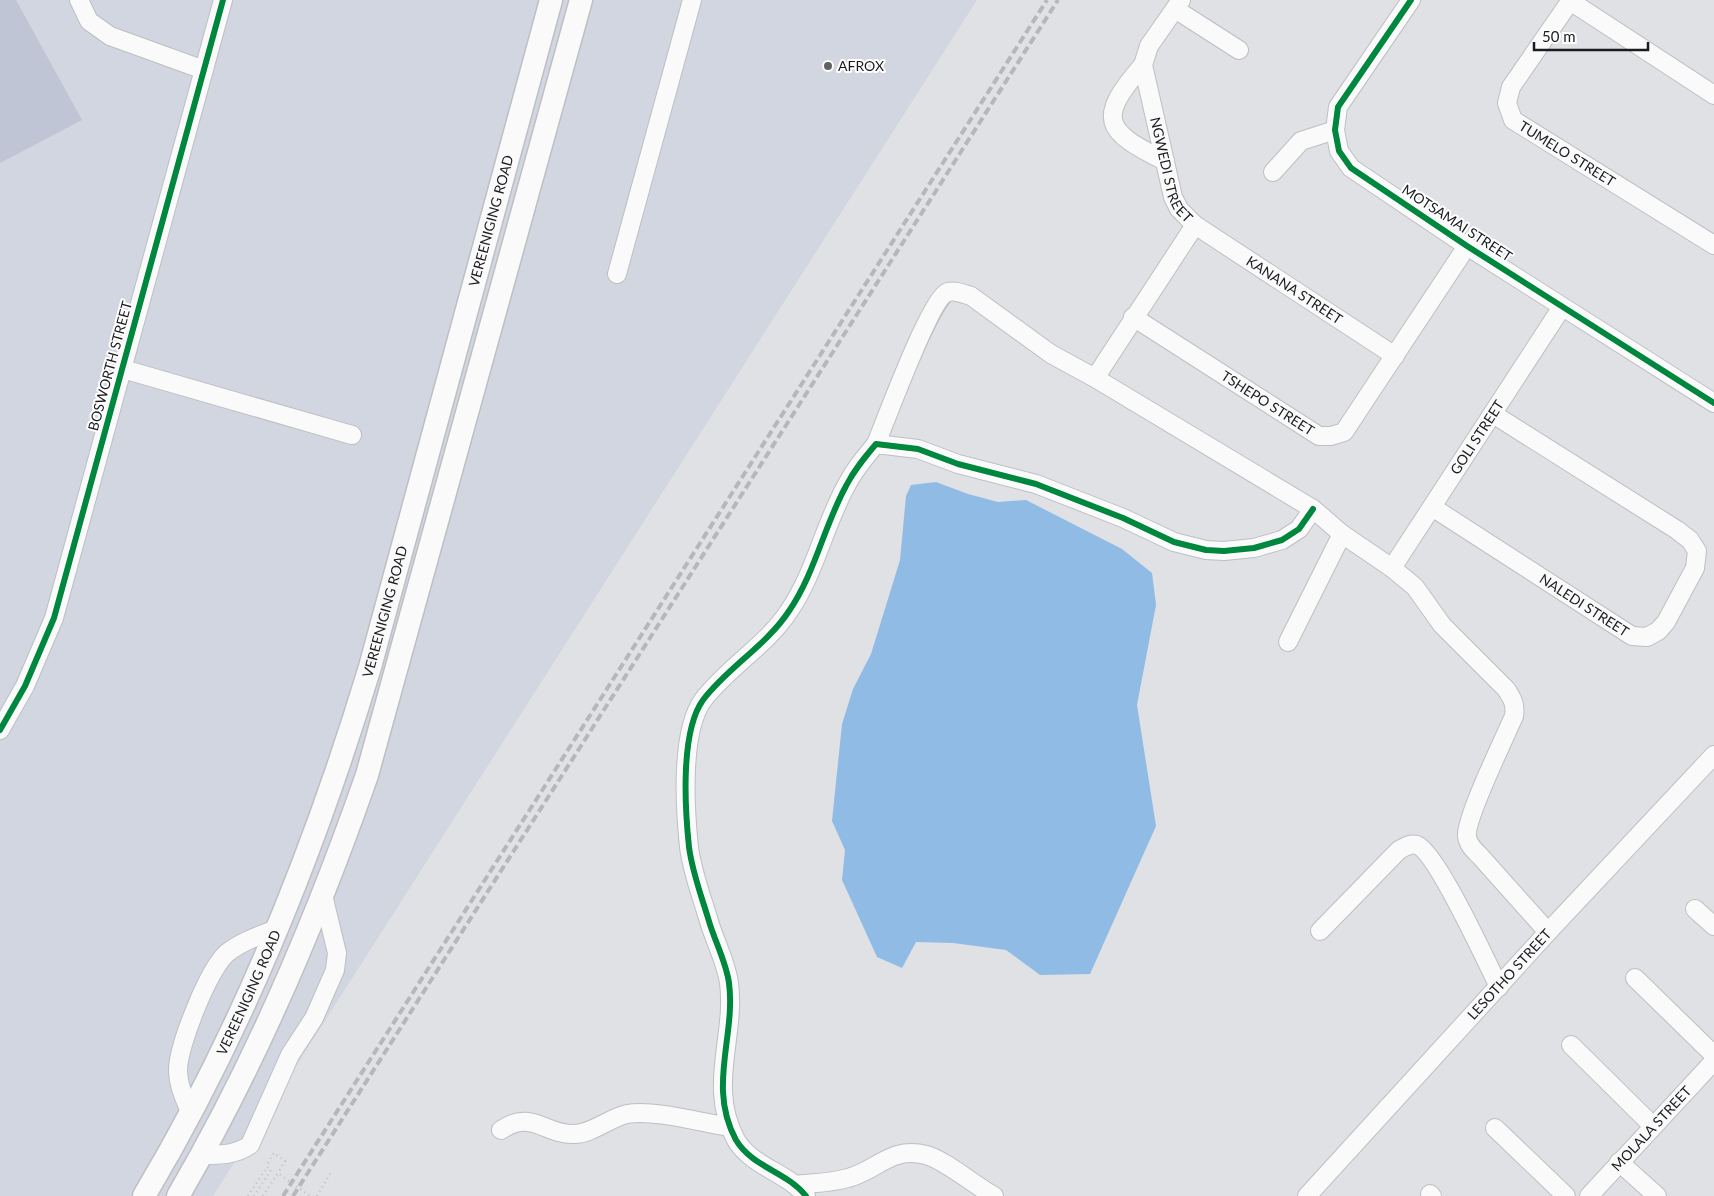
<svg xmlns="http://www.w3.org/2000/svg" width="1714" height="1196" viewBox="0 0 1714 1196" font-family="Lato,sans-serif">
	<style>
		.built { fill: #d2d6e0 }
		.water { fill: #90bbe5 }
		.building { fill: #bfc5d4 }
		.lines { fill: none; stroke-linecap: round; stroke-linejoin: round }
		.minor-casing { stroke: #bdbfc2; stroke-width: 20 }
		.major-casing { stroke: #bdbfc2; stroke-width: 25 }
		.path { stroke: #c0c1c4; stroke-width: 2.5; stroke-dasharray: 1 4; stroke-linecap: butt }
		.minor { stroke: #fafafb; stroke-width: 18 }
		.major { stroke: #fafafb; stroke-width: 22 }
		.rail { stroke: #b7b7b8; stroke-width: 4; stroke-dasharray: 8 4; stroke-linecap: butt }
		.path-bridge { stroke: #c0c1c4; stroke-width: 2.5; stroke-dasharray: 1 4; stroke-linecap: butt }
		.cycleway-casing { stroke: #fff; stroke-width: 9 }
		.cycleway { stroke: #00873e; stroke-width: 6 }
		.poi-dot { fill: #606164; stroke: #fff; stroke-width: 2 }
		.labels { text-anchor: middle; stroke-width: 4; stroke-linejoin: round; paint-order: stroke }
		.poi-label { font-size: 14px; fill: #1b1c1f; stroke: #fff; text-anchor: start }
		.street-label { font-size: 14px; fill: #1b1c1f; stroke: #fff }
	</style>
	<rect width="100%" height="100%" fill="#dfe1e5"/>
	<path class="built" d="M0 0H977L213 1196H0Z"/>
	<path class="water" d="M936 482 968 494 998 502 1026 500 1122 549 1152 573 1156 605 1137 705 1156 826 1090 974 1040 975 1006 950 953 943 916 942 902 968 877 957 842 880 845 850 832 821 842 724 853 689 871 654 900 560 906 496 911 485Z"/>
	<path class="building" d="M0 0H16L82 120 0 163Z"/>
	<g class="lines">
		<g class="minor-casing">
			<g id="minor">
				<path d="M79 0 89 21 110 36 204 70"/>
				<path id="s1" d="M1181 0 1149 46 1143 65 1173 197 1179 209 1195 225 1395 356"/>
				<path d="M1411 0 1338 107 1335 130 1339 151 1351 168 1467 246 1714 403"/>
				<path id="s2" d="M1571 0 1511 87 1507 103 1513 120 1714 245"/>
				<path d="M1570 1 1714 95"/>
				<path d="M1175 9 1239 50"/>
				<path d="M1143 65C1096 119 1104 131 1165 161"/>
				<path d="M1273 172 1301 141 1335 130"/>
				<path d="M617 274 692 0"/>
				<path id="s3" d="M1133 317 1319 436H1331L1344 432 1467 246"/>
				<path d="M123 369 352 435"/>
				<path d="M1095 378 1195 225"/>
				<path d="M876 444C885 422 931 297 948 292 955 290 964 294 971 296L1051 354 1095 378 1313 509 1342 534 1392 568 1415 587 1442 625 1506 689C1512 698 1516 704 1514 716 1505 737 1465 819 1467 836 1468 845 1474 850 1480 856L1548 932"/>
				<path id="s4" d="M1432 507 1632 636 1647 637 1658 631 1666 622 1695 568 1697 551 1690 540 1677 530 1493 414"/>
				<path id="s5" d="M1392 568 1562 307"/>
				<path d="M1288 642 1342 534"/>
				<path d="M0 730 25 686 54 618 223 0"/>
				<path d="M1695 909 1714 926"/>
				<path d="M1320 931 1399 850C1405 847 1410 843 1417 845 1437 853 1487 963 1499 987"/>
				<path d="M1635 978 1714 1055"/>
				<path d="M1571 1045 1653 1126"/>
				<path d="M191 1114C185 1100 178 1085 178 1070 178 1046 209 968 227 953 242 941 261 935 279 928"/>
				<path d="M1495 1128 1566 1196"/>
				<path d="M501 1130C532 1109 545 1135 574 1134 592 1134 609 1118 627 1114 654 1109 702 1123 730 1127"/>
				<path d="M202 1155C221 1155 235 1155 250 1145L290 1055 314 1018 335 970 337 953 323 895"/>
				<path d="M1619 1162 1657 1196"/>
				<path d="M795 1185C812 1183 831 1183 848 1178 878 1170 891 1146 926 1155 945 1160 974 1185 994 1196"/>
				<path d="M1430 1194 1432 1196"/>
				<path d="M806 1196C787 1172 752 1167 736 1140 707 1087 736 1036 729 983 726 961 714 940 708 918 701 895 692 871 689 847 685 809 680 732 703 700 728 667 766 646 789 611 815 573 824 526 846 486 854 470 865 457 876 444L918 449 958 464 1036 484 1123 518 1174 542 1206 550 1224 551 1254 548 1282 540 1299 529 1313 509"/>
				<path id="s6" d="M1307 1196 1548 932 1714 755"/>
				<path id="s7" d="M1589 1196 1714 1061"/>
			</g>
		</g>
		<g class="major-casing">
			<g id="major">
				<path id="s8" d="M144 1196C243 1030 314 852 370 667L551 0"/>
				<path d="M178 1196C256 1063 316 921 367 775L581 0"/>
			</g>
		</g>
		<path class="path" d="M268 1163 274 1153 285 1161 278 1173
			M248 1196 267 1167 271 1170 254 1196
			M317 1196 331 1172"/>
		<use href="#minor" class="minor"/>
		<use href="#major" class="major"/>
		<path class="rail" d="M283 1196 1047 0
			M293 1196 1058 0"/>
		<path class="path-bridge" d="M263 1196 278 1173 310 1196"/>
		<g class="cycleway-casing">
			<path id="cycleway" d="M1411 0 1338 107 1335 130 1339 151 1351 168 1467 246 1714 403
				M0 730 25 686 54 618 223 0
				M806 1196C787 1172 752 1167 736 1140 707 1087 736 1036 729 983 726 961 714 940 708 918 701 895 692 871 689 847 685 809 680 732 703 700 728 667 766 646 789 611 815 573 824 526 846 486 854 470 865 457 876 444L918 449 958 464 1036 484 1123 518 1174 542 1206 550 1224 551 1254 548 1282 540 1299 529 1313 509"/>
		</g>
		<use href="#cycleway" class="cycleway"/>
	</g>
	<circle class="poi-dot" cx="828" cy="66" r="5"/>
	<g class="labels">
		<g class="poi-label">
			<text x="838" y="71">AFROX</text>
		</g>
		<g class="street-label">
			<text dy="5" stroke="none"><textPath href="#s2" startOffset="204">TUMELO STREET</textPath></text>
			<text dy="5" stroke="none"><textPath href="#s1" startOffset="185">NGWEDI STREET</textPath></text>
			<text dy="5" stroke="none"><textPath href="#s8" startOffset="1039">VEREENIGING ROAD</textPath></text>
			<text transform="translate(1457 223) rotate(33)" y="5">MOTSAMAI STREET</text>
			<text dy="5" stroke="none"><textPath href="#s1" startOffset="366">KANANA STREET</textPath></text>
			<text transform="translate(110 366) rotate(-75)" y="5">BOSWORTH STREET</text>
			<text dy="5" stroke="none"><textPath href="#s3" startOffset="160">TSHEPO STREET</textPath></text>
			<text dy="5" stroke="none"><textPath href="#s5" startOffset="156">GOLI STREET</textPath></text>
			<text dy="5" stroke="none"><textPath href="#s4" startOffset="181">NALEDI STREET</textPath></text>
			<text dy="5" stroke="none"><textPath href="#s8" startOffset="634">VEREENIGING ROAD</textPath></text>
			<text dy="5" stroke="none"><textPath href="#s6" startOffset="300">LESOTHO STREET</textPath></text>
			<text dy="5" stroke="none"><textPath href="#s8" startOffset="229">VEREENIGING ROAD</textPath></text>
			<text dy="5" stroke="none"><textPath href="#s7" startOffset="92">MOLALA STREET</textPath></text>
		</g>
	</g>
	<path d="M1534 42v8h114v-8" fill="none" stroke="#1b1c1f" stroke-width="2.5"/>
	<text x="1542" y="42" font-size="15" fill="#1b1c1f" stroke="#ffffff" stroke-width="4" paint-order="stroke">50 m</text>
</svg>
